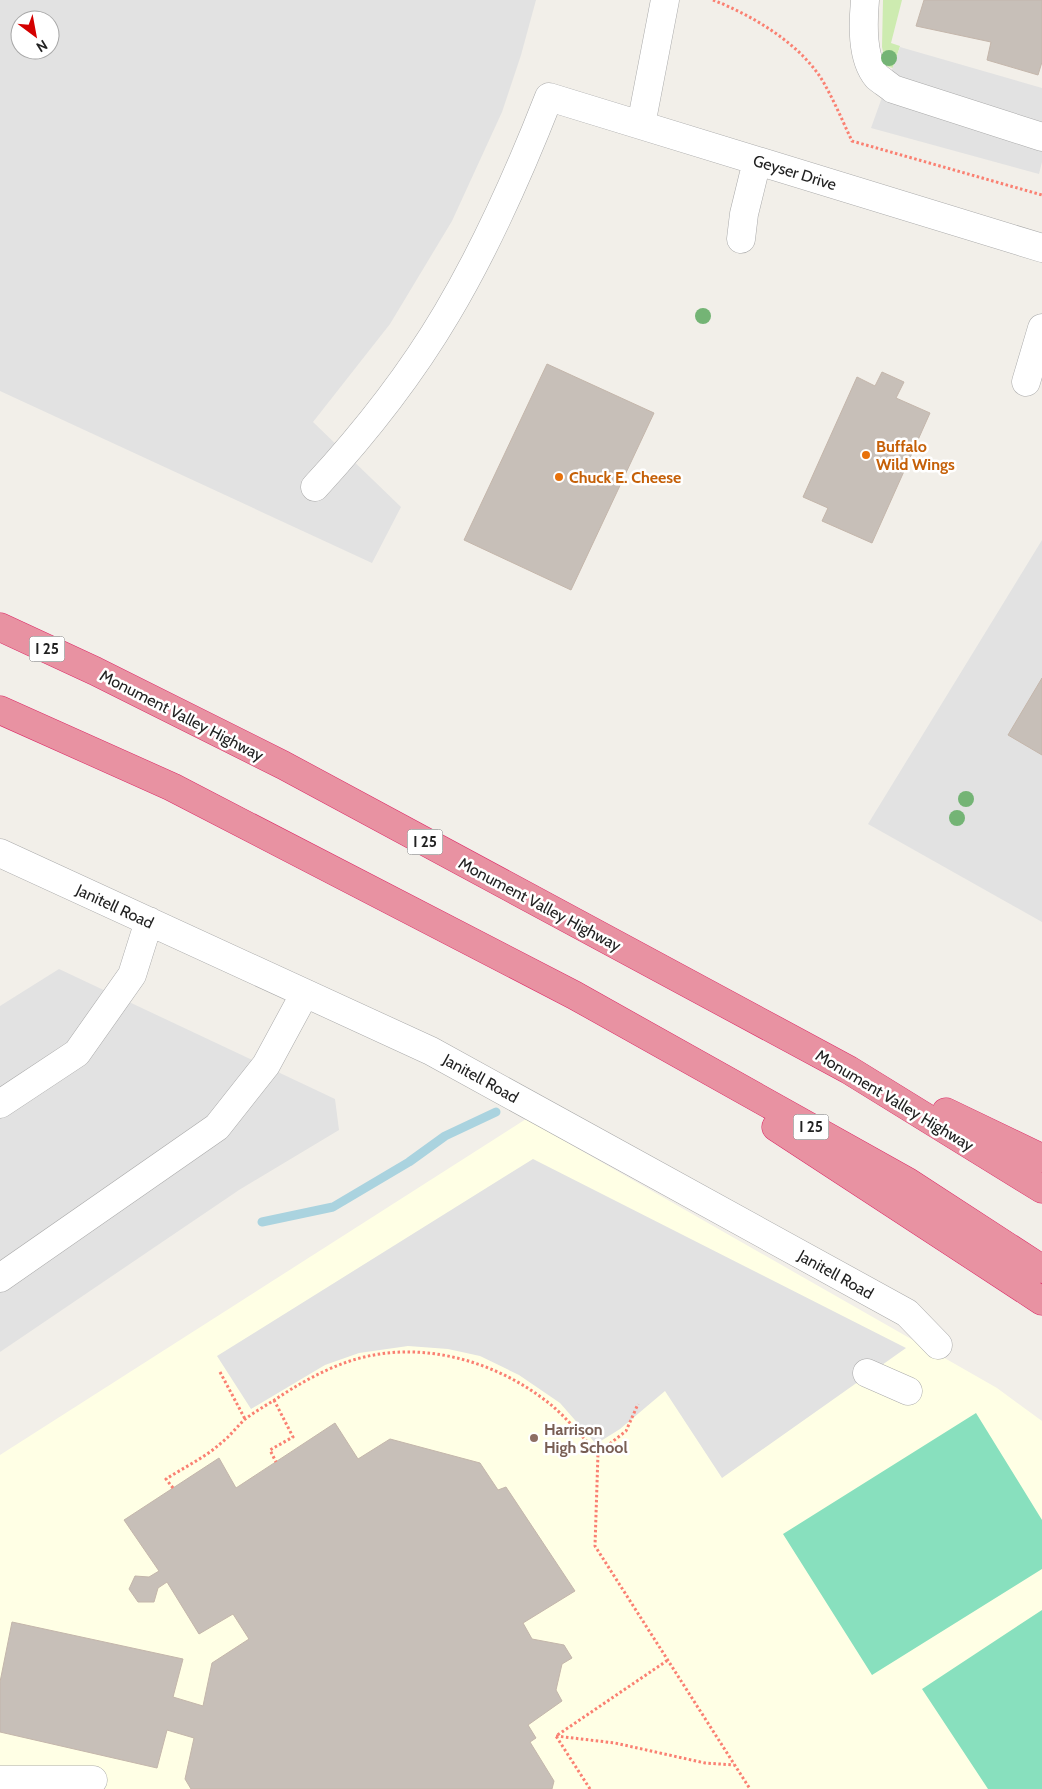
<svg xmlns="http://www.w3.org/2000/svg" width="1042" height="1789" viewBox="0 0 1042 1789" font-family="Cabin,sans-serif">
	<style>
		.education { fill: #ffffe5 }
		.grass { fill: #cdebb0 }
		.pitch { fill: #88e0be }
		.parking { fill: #e2e2e2; fill-rule: evenodd }
		.lines { fill: none; stroke-linecap: round; stroke-linejoin: round }
		.stream { stroke: #aad3df; stroke-width: 9 }
		.building { fill: #c7bfb8; stroke: #c4b6ab }
		.minor-casing { stroke: #a9a9a9; stroke-width: 29 }
		.highway-casing { stroke: #dc2a67; stroke-width: 29 }
		.path { stroke: #fa8072; stroke-width: 3; stroke-dasharray: 2.5 2.5; stroke-linecap: butt }
		.minor { stroke: #fff; stroke-width: 28 }
		.highway { stroke: #e892a2; stroke-width: 28 }
		.tree { fill: #74b475 }
		.food-dot { fill: #e8710a; stroke: #fff; stroke-width: 2 }
		.education-dot { fill: #8d6e63; stroke: #fff; stroke-width: 2 }
		.labels { text-anchor: middle; stroke-width: 5; stroke-linejoin: round; paint-order: stroke }
		.shield { fill: #fff; stroke: #646464; stroke-width: 1 }
		.shield-label { font-size: 15px; font-weight: bold; fill: #222 }
		.street-label { font-size: 16px; fill: #222; stroke: #fff }
		.food-label { font-size: 16px; font-weight: bold; fill: #c56008; stroke: #fff; text-anchor: start }
		.education-label { font-size: 16px; font-weight: bold; fill: #785e54; stroke: #fff; text-anchor: start }
	</style>
	<rect width="100%" height="100%" fill="#f2efe9"/>
	<path class="education" d="M526 1119 997 1388 1042 1421V1789H0V1455Z"/>
	<path class="grass" d="M883 0H902L891 43 900 46 893 68 886 66 882 47Z"/>
	<path class="pitch" d="M976 1413 1042 1520V1569L872 1675 783 1534Z
		M1042 1610V1789H988L922 1689Z"/>
	<path class="parking" d="M0 0H536L521 55 502 112 452 221 390 324 313 422 401 507 372 563 0 391ZM20 20H50V50H20Z
		M900 47 1042 88V162L1039 174 871 128Z
		M1042 540V922L868 824Z
		M59 969 335 1099 339 1130 239 1190 0 1352V1006Z
		M533 1159 906 1348 722 1478 665 1391 620 1429 596 1444 560 1403 519 1375 480 1356 448 1349 408 1346 359 1353 325 1365 251 1409 217 1356Z"/>
	<g class="lines">
		<path class="stream" d="M262 1222 333 1207 409 1162 445 1136 496 1112"/>
	</g>
	<path class="building" d="M924 0H1042V62L1038 75 987 60 991 42 916 26Z
		M547 364 654 413 571 590 464 540Z
		M882 372 904 382 896 398 930 413 872 543 822 521 828 508 803 497 857 377 875 386Z
		M1042 678V755L1008 735Z
		M335 1423 358 1459 390 1439 480 1463 498 1490 506 1487 575 1591 523 1623 532 1639 564 1645 572 1658 562 1664 556 1690 562 1701 528 1725 536 1738 530 1742 554 1781 552 1789H191L185 1779 194 1738 167 1730 157 1768 0 1732V1682L12 1622 183 1659 173 1697 203 1706 212 1663 249 1639 233 1614 199 1634 167 1582 158 1588 154 1602H138L129 1589 135 1576 149 1577 159 1571 124 1520 219 1458 236 1488Z"/>
	<g class="lines">
		<g class="minor-casing">
			<path id="minor" d="M865 0C863 23 861 58 877 77 882 81 888 85 893 89L1042 137
				M641 125 665 0
				M741 239 744 214 757 161
				M1026 382 1042 328
				M315 487C363 435 411 374 447 313 488 244 520 171 549 97L1042 248
				M0 853 431 1051 907 1313 938 1345
				M0 1104 77 1053 132 975 149 921
				M0 1278 217 1127 266 1065 305 993
				M867 1373 908 1391
				M0 1780H93"/>
		</g>
		<g class="highway-casing">
			<path id="highway" d="M0 627 95 671 283 765 849 1070 1042 1189
				M0 710 172 787 574 995 908 1182 1042 1269
				M946 1112 1042 1158
				M776 1127 1042 1301"/>
		</g>
		<path class="path" d="M713 0C754 16 804 46 825 85 835 103 843 122 852 141L1042 195
			M220 1372 245 1419
			M274 1400 293 1437 270 1450 276 1462
			M598 1453 626 1431 638 1404
			M173 1488 166 1479C183 1468 204 1458 220 1444 229 1437 236 1428 244 1420 253 1413 263 1407 273 1401 295 1386 321 1371 347 1362 416 1338 494 1359 550 1404 567 1418 582 1437 598 1453L595 1546 750 1789
			M556 1736 615 1743 705 1763 734 1765
			M590 1789 556 1736 668 1660"/>
		<use href="#minor" class="minor"/>
		<use href="#highway" class="highway"/>
	</g>
	<g class="tree">
		<circle cx="889" cy="58" r="8"/>
		<circle cx="703" cy="316" r="8"/>
		<circle cx="966" cy="799" r="8"/>
		<circle cx="957" cy="818" r="8"/>
	</g>
	<g class="food-dot">
		<circle cx="866" cy="455" r="5"/>
		<circle cx="559" cy="477" r="5"/>
	</g>
	<circle class="education-dot" cx="534" cy="1438" r="5"/>
	<g class="labels">
		<g class="shield">
			<rect x="29.5" y="636.5" width="35" height="25" rx="4"/>
			<rect x="407.5" y="829.5" width="35" height="25" rx="4"/>
			<rect x="793.5" y="1114.5" width="35" height="25" rx="4"/>
		</g>
		<g class="shield-label">
			<text x="47" y="654">I 25</text>
			<text x="425" y="847">I 25</text>
			<text x="811" y="1132">I 25</text>
		</g>
		<g class="street-label">
			<text transform="translate(795 172) rotate(17)" y="6">Geyser Drive</text>
			<text transform="translate(182 715) rotate(27)" y="6">Monument Valley Highway</text>
			<text transform="translate(540 904) rotate(28)" y="6">Monument Valley Highway</text>
			<text transform="translate(115 906) rotate(25)" y="6">Janitell Road</text>
			<text transform="translate(481 1078) rotate(29)" y="6">Janitell Road</text>
			<text transform="translate(895 1100) rotate(31)" y="6">Monument Valley Highway</text>
			<text transform="translate(836 1274) rotate(29)" y="6">Janitell Road</text>
		</g>
		<g class="food-label">
			<text x="876" y="452">Buffalo<tspan x="876" dy="18">Wild Wings</tspan></text>
			<text x="569" y="483">Chuck E. Cheese</text>
		</g>
		<g class="education-label">
			<text x="544" y="1435">Harrison<tspan x="544" dy="18">High School</tspan></text>
		</g>
	</g>
	<g transform="translate(35 35) rotate(148)"><circle r="24" fill="#ffffff" stroke="#a7a7a7"/>
	<path d="M0-4L9 19L0 12L-9 19Z" fill="#d40000"/>
	<text y="-8" font-size="14" font-weight="bold" text-anchor="middle" fill="#222222">N</text>
	</g>
</svg>
